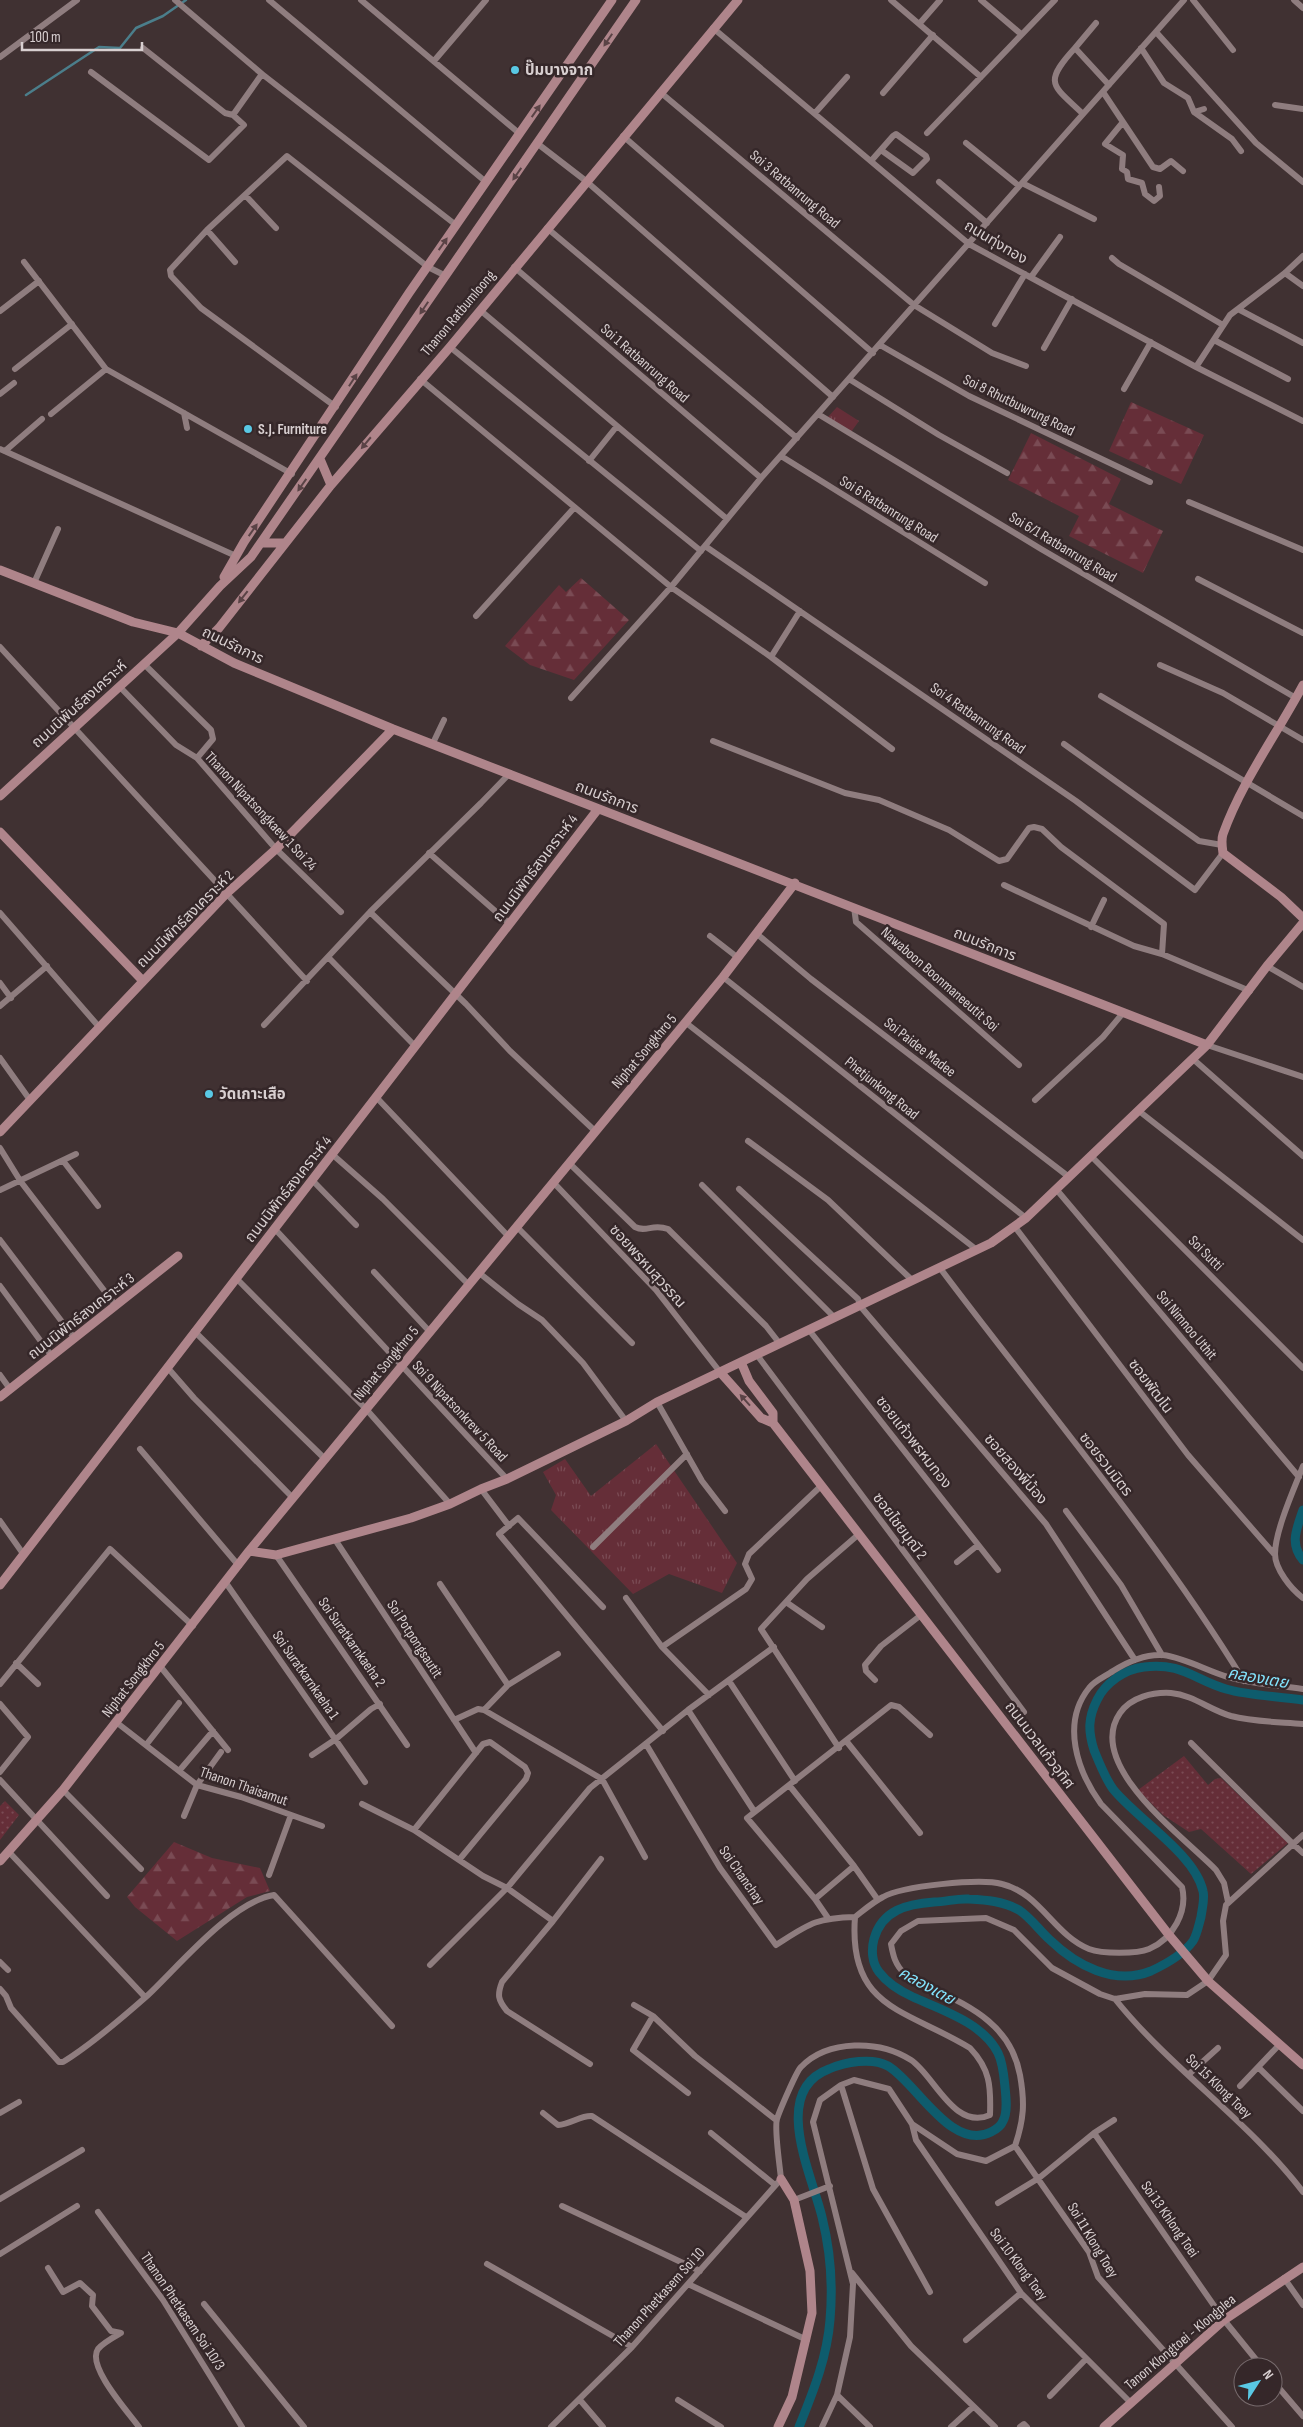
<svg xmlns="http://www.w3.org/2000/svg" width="1303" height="2427" viewBox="0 0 1303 2427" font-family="'Sofia Sans Condensed','Noto Sans Thai',sans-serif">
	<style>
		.grass { fill: url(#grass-dots) }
		.forest { fill: url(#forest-firs) }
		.park { fill: url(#park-tufts) }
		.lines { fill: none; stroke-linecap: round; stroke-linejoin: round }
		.stream { stroke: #4b7e8b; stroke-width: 2.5 }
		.canal { stroke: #0e5c6d; stroke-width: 9 }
		.street { stroke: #8f7d7f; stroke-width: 6 }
		.secondary { stroke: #af858b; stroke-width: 9 }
		.oneway { fill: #5a4346 }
		.poi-dot { fill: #59c8e4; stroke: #352729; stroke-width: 2 }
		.labels { text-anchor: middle; stroke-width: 5; stroke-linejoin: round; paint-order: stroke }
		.poi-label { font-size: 15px; font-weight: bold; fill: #d8cfd0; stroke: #352729; text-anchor: start }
		.street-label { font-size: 15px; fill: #d8cfd0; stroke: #352729 }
		.water-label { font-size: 16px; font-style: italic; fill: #83e4fe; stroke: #352729 }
	</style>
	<defs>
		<pattern id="grass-dots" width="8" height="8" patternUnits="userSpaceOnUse" patternTransform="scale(1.25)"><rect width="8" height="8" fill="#652e38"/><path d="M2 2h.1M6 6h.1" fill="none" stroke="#7a4b54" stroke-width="1.8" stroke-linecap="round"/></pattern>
		<pattern id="forest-firs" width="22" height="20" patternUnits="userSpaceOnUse" patternTransform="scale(1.25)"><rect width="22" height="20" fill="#652e38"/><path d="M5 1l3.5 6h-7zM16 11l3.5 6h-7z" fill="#7a4b54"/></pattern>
		<pattern id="park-tufts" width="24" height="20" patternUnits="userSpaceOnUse" patternTransform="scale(1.25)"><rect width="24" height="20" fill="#652e38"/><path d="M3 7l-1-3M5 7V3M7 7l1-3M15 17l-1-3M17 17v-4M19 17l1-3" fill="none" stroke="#7a4b54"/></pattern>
	</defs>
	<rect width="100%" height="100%" fill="#403132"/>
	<path class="grass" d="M1184 1756 1208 1785 1215 1779 1221 1778 1288 1843 1251 1874 1201 1829 1189 1832 1163 1815 1138 1790Z
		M5 1801 19 1815 0 1840V1806Z"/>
	<path class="forest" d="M1131 402 1204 435 1181 484 1109 451Z
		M1031 433 1121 479 1109 504 1163 531 1143 573 1069 536 1079 516 1008 480Z
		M581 578 629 620 574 680 530 665 505 646 559 585 566 592Z
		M174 1842 212 1858 260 1868 270 1891 247 1897 177 1941 135 1907 127 1897Z"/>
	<path class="park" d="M837 407 859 421 851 432 827 418Z
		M656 1444 737 1563 722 1593 669 1574 633 1594 551 1510 556 1495 543 1472 565 1459 591 1496Z"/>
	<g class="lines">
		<path class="stream" d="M26 95 99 47 120 48 136 28 163 16 186 0"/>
		<path class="canal" d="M1303 1510C1297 1528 1289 1544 1303 1560
			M799 2427C813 2392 827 2358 830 2320 833 2286 830 2249 822 2217 812 2175 770 2091 829 2069 845 2062 872 2057 888 2066 916 2082 951 2152 991 2132 995 2130 1001 2126 1003 2121 1008 2112 1006 2097 1005 2087 1004 2077 1003 2063 998 2053 983 2023 942 2010 913 1997 900 1991 888 1984 879 1972 872 1963 871 1950 874 1939 882 1910 907 1904 934 1902 946 1902 957 1898 969 1899 986 1900 1003 1901 1019 1910 1031 1918 1039 1930 1050 1940 1076 1965 1114 1986 1151 1971 1166 1964 1183 1955 1193 1941 1197 1935 1199 1924 1201 1917 1202 1909 1205 1899 1203 1891 1195 1854 1136 1818 1113 1789 1105 1778 1099 1762 1094 1750 1088 1731 1088 1718 1097 1700 1105 1683 1125 1669 1144 1667 1181 1662 1195 1680 1226 1689 1250 1696 1278 1696 1303 1700"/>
		<path class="street" d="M175 0 262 74 456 225
			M269 0 486 182
			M361 0 520 134
			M891 0 981 77
			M981 0 1021 34
			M1193 0 1233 50
			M1294 0 1303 8
			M920 23 940 0
			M713 28 969 244 1196 367 1303 421
			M1156 32 1256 143 1303 182
			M1075 48 1096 23
			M1141 48 1164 83 1188 98 1194 112
			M0 57 77 0
			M434 61 486 0
			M91 72 209 160 244 125 233 115 225 113 143 48
			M660 92 914 305 992 353 1026 366
			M1103 92 1153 167 1160 169 1171 161 1183 171
			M883 93 933 35
			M1275 105 1303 109
			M1204 109 1194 112 1232 139 1241 151
			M815 113 847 77
			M1083 114C1053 85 1042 84 1075 48L1109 85
			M233 115 262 74
			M1123 122 1105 144 1123 155 1122 169 1127 172 1128 179 1142 183 1145 194 1154 201 1160 196 1159 187
			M927 133 1055 0
			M623 136 873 353
			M966 143 1019 186
			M538 144 586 181 833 397
			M871 161 893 136 896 134 926 156 927 159 913 173 881 150
			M939 182 987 223
			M1022 183 1094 219
			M245 195 276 228
			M547 228 797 438
			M207 230 235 262
			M1112 258 1119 264 1223 325
			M24 262 106 369 292 474
			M514 267 761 478
			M1285 273 1303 286
			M1031 277 1060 237
			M1238 309 1303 343
			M480 310 727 519
			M0 311 39 281
			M995 324 1025 274
			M1214 340 1288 379
			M880 345 969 396 1150 482
			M450 347 701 551
			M1044 348 1072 299
			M1196 367 1230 315 1285 273 1303 256
			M15 369 72 324
			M420 379 671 587 771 657 892 749
			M849 379 939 435 1007 473
			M1124 389 1151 342
			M0 394 14 383
			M336 407 201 308 171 276 170 270 207 230 287 156 428 267 446 276
			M184 413 187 428
			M51 414 106 369
			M818 414 1041 549 1296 698
			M0 449 236 556
			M5 451 42 419
			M781 456 985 583
			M589 461 617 426
			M1189 502 1303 550
			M705 546 1076 801 1195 890 1223 853
			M1198 579 1303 633
			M34 583 58 529
			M476 616 574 508
			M0 647 307 981
			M771 657 800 611
			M144 664 211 730 213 739 197 758
			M1160 665 1223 693 1303 740
			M119 686 176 745 197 758 276 849 341 912
			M1101 696 1303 816
			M571 698 671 587 761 478 1184 0
			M713 741 845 793 879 800 949 830 999 861 1007 859 1029 828 1034 827 1042 829 1061 847 1164 924 1162 954
			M433 743 444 720
			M1064 744 1199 841 1222 845
			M429 853 510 924
			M1004 885 1134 946 1162 954 1250 991
			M854 907 856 922 1019 1065
			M370 912 466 1004 510 1051 595 1131
			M0 913 100 1028
			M1091 927 1104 900
			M757 934 811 979 1069 1177
			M710 936 737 957
			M328 957 415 1046
			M1267 966 1303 987
			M723 977 1026 1218
			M0 983 11 998
			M0 1006 47 966
			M685 1022 977 1250
			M264 1025 370 912 481 803 510 773
			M1207 1045 1303 1077
			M0 1058 30 1100
			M1193 1059 1303 1156
			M377 1098 509 1237
			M1035 1100 1103 1037 1123 1013
			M1139 1111 1303 1240
			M748 1141 828 1200 913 1281
			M0 1148 21 1182 116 1306
			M333 1155 383 1199 468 1284
			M1091 1156 1303 1368
			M64 1162 98 1206
			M569 1163 635 1227C647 1233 652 1223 668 1229L766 1326 780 1344
			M313 1181 356 1225
			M553 1182 656 1290 720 1372
			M702 1185 835 1318
			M739 1189 858 1299 861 1307 1046 1524 1135 1660
			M1056 1189 1299 1477
			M0 1190 76 1154
			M517 1227 632 1343
			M1015 1227 1188 1455 1275 1555
			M274 1228 507 1479
			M0 1240 75 1339
			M940 1268C1042 1404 1155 1536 1244 1681
			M374 1272 430 1332
			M478 1272 518 1304 542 1320 583 1363 626 1421
			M236 1278 366 1409 450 1504
			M0 1286 51 1355
			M809 1330 998 1570
			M194 1331 325 1459
			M757 1355 1024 1712
			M167 1367 194 1398 293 1498
			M0 1375 10 1389
			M657 1402 702 1481 725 1511
			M140 1449 239 1566
			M1303 1466C1294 1489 1275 1531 1275 1554 1275 1569 1291 1589 1303 1598
			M481 1489 509 1526
			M1066 1511 1121 1585 1162 1655
			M0 1521 24 1555
			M334 1538 476 1753
			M593 1547 687 1454
			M276 1555 407 1745
			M957 1562 978 1545
			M226 1583 365 1782
			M440 1584 508 1685 484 1710
			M626 1598 662 1647 709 1695
			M786 1602 822 1627
			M603 1607 518 1518 499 1534 663 1731
			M662 1647 746 1589 752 1579 745 1564 749 1554 821 1486
			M16 1663 38 1684
			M160 1666 228 1750
			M875 1680 866 1671 865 1665 881 1646 921 1615
			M729 1681 795 1781
			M0 1684 110 1549 193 1626
			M508 1685 558 1654
			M0 1704 28 1737 0 1772
			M688 1710 754 1811
			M454 1720 478 1709 484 1710 602 1779 645 1857
			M116 1722 197 1785 241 1797 322 1826
			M847 1742 920 1833
			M1191 1743 1293 1844 1303 1835
			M646 1744 720 1868 776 1945C809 1924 815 1918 855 1917
			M146 1745 179 1703
			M839 1748 761 1629 807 1579 859 1534
			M312 1755 336 1739 371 1709 380 1704
			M179 1771 213 1731
			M0 1780 107 1896
			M789 1785 854 1866 878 1900
			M63 1790 141 1869
			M362 1804 414 1830 483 1876 507 1888 553 1921
			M184 1816 197 1785 221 1752
			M414 1830 483 1744 490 1742 525 1767 528 1773 526 1779 459 1860
			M9 1852 145 1997
			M269 1875 291 1815
			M815 1899 854 1866
			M1228 1902 1224 1883 1216 1870C1184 1837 1084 1765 1120 1713 1131 1697 1153 1692 1171 1693 1193 1695 1210 1710 1231 1716 1254 1722 1279 1722 1303 1724
			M828 1918 815 1899 747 1818 891 1705 899 1707 930 1735
			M0 1962 8 1970
			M430 1965 507 1888 590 1788 688 1710 774 1647
			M0 1989 6 1996 11 2008 59 2062H63C91 2045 122 2018 147 1996 179 1966 231 1902 274 1895L392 2026
			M1115 1999C1171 2069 1249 2121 1303 2192
			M634 2005 653 2016 695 2056 776 2120
			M653 2016 633 2050 688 2093
			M590 2064 507 2011C498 2000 497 1995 502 1982L553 1921 601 1859
			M1258 2067 1303 2111
			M1188 2075 1218 2048
			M841 2085 873 2189 930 2292
			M1240 2086 1280 2044
			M0 2113 19 2102
			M543 2113 558 2125C571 2124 581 2115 592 2116L746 2217
			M912 2124 916 2140 1021 2293 1130 2402
			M711 2133 775 2185
			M1094 2133 1224 2320 1262 2367
			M1015 2146 1089 2252 1098 2277 1232 2427
			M0 2199 82 2150
			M794 2200 830 2186
			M998 2203 1039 2178 1094 2133 1114 2120
			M562 2206 700 2271
			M98 2212 163 2300 242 2427
			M0 2254 77 2206
			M487 2264 632 2347
			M48 2268 63 2292 80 2283 93 2295 92 2306 111 2331 121 2333C114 2337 103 2343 98 2349 86 2366 129 2413 139 2427
			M852 2273 911 2346 995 2427
			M1284 2278 1303 2305
			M688 2284 807 2340
			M204 2304 304 2427
			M966 2340 1021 2293
			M1273 2381 1303 2416
			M837 2395 870 2427
			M1050 2396 1086 2359
			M580 2400 603 2427
			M678 2400 721 2427
			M551 2427 632 2347 781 2179C780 2167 774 2129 777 2119 779 2112 797 2070 801 2067 828 2039 880 2040 911 2060 934 2075 954 2131 990 2115 991 2086 990 2069 970 2048 906 2009 848 2009 855 1917 864 1910 873 1902 883 1897 902 1886 980 1878 1002 1884 1040 1893 1054 1935 1089 1949 1102 1954 1137 1954 1149 1949 1173 1939 1188 1911 1182 1887L1101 1804C1077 1771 1061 1723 1089 1688 1094 1681 1106 1676 1113 1671 1127 1662 1146 1654 1163 1655 1186 1658 1207 1671 1228 1677 1252 1684 1278 1685 1303 1689
			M822 2427 837 2395 850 2337 853 2284 813 2122 820 2100 841 2085 854 2080 889 2089 912 2124 957 2154 986 2161 1015 2146C1024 2119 1025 2103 1020 2075 1011 2026 973 2008 932 1988 924 1983 912 1980 905 1974 895 1965 893 1955 891 1944L901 1931 918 1921 986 1918 1014 1930 1052 1968 1100 1994 1115 1999 1145 1994 1187 1995 1208 1981 1226 1955 1223 1921 1226 1905 1293 1844 1303 1853
			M951 2427 973 2407
			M1020 2427 1024 2424 1027 2427"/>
		<path class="secondary" d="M320 459 331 485
			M261 543H284
			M0 570 133 622 178 633 234 663 393 729 1207 1045
			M224 577 244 542 409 293 612 0
			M201 646 219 628 331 485 450 347 738 0
			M1303 685C1277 734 1242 781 1223 834 1221 840 1222 846 1223 853L1281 897 1303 918
			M0 796 178 633 220 586 251 557 636 0
			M0 832 143 981
			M0 1132 226 894 276 849 393 729
			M741 1362 749 1381 773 1413V1423
			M720 1372 761 1418 773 1423 1169 1935 1208 1981 1303 2065
			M0 1397 178 1256
			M249 1551 276 1555 411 1518 450 1504 481 1489 507 1479 626 1421 657 1402 991 1243 1026 1218 1207 1045 1267 966 1303 923
			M0 1585 598 809
			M0 1861 63 1790 249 1551 723 977 795 883
			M778 2427 792 2397 812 2313 810 2271 794 2200 781 2179
			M1104 2427 1224 2320 1303 2267"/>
	</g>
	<defs><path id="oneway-solid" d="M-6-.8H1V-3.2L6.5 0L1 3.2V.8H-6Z" transform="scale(1.25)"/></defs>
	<g class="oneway">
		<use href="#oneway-solid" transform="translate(608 40) rotate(124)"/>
		<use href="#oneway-solid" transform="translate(536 111) rotate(-55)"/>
		<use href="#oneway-solid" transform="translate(517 174) rotate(125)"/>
		<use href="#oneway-solid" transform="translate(443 244) rotate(-55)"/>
		<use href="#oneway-solid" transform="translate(424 308) rotate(124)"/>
		<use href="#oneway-solid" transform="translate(353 380) rotate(-57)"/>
		<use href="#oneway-solid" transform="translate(366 443) rotate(130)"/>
		<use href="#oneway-solid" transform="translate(302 485) rotate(125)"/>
		<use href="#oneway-solid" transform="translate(253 530) rotate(-55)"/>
		<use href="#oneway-solid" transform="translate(243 597) rotate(128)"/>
		<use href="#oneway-solid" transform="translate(745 1400) rotate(-132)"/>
	</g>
	<g class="poi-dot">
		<circle cx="515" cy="70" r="5"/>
		<circle cx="248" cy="429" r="5"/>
		<circle cx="209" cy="1094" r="5"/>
	</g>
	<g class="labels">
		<g class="poi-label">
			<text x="525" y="75">ปั๊มบางจาก</text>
			<text x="258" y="434">S.J. Furniture</text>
			<text x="219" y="1099">วัดเกาะเสือ</text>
		</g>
		<g class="street-label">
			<text transform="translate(795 189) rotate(40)" y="5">Soi 3 Ratbanrung Road</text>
			<text transform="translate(996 242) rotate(31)" y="5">ถนนทุ่งทอง</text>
			<text transform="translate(458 313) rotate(-50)" y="5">Thanon Ratbumloong</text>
			<text transform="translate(645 363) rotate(41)" y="5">Soi 1 Ratbanrung Road</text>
			<text transform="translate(1019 405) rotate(26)" y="5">Soi 8 Rhutbuwrung Road</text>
			<text transform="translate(889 509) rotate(32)" y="5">Soi 6 Ratbanrung Road</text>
			<text transform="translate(1063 547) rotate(31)" y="5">Soi 6/1 Ratbanrung Road</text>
			<text transform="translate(233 645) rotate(26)" y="5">ถนนรัถการ</text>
			<text transform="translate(79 704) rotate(-42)" y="5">ถนนนิพันธ์สงเคราะห์</text>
			<text transform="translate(978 718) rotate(35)" y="5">Soi 4 Ratbanrung Road</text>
			<text transform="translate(607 797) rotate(21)" y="5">ถนนรัถการ</text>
			<text transform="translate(261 811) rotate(47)" y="5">Thanon Nipatsongkaew 1 Soi 24</text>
			<text transform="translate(535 868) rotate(-53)" y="5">ถนนนิพัทธ์สงเคราะห์ 4</text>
			<text transform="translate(185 919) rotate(-45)" y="5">ถนนนิพัทธ์สงเคราะห์ 2</text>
			<text transform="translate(985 944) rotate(22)" y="5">ถนนรัถการ</text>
			<text transform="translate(940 979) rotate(41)" y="5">Nawaboon Boonmaneeutit Soi</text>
			<text transform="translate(920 1047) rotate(38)" y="5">Soi Paidee Madee</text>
			<text transform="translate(644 1051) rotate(-50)" y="5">Niphat Songkhro 5</text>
			<text transform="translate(882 1088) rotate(39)" y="5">Phetjunkong Road</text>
			<text transform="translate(288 1189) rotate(-52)" y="5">ถนนนิพัทธ์สงเคราะห์ 4</text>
			<text transform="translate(1206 1253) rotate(45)" y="5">Soi Sutti</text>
			<text transform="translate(648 1266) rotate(48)" y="5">ซอยพรหมสุวรรณ</text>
			<text transform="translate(81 1316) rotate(-38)" y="5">ถนนนิพัทธ์สงเคราะห์ 3</text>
			<text transform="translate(1187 1325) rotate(50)" y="5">Soi Nimnoo Uthit</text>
			<text transform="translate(386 1363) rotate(-50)" y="5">Niphat Songkhro 5</text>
			<text transform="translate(1151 1386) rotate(53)" y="5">ซอยพัฒโน</text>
			<text transform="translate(460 1411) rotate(47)" y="5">Soi 9 Nipatsonkrew 5 Road</text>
			<text transform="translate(914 1442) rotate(52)" y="5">ซอยแก้วพรหมทอง</text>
			<text transform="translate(1106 1464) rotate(52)" y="5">ซอยรวมมิตร</text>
			<text transform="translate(1016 1469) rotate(49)" y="5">ซอยสองพี่น้อง</text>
			<text transform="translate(900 1526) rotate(53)" y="5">ซอยไชยมุณี 2</text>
			<text transform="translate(415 1639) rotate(57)" y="5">Soi Potpongsautit</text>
			<text transform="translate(352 1642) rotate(55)" y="5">Soi Suratkarnkaeha 2</text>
			<text transform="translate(306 1675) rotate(55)" y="5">Soi Suratkarnkaeha 1</text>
			<text transform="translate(133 1679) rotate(-52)" y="5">Niphat Songkhro 5</text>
			<text transform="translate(1040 1745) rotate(53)" y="5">ถนนนวลแก้วอุทิศ</text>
			<text transform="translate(244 1786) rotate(19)" y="5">Thanon Thaisamut</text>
			<text transform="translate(742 1875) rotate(55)" y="5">Soi Chanchay</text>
			<text transform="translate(1219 2086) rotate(44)" y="5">Soi 15 Klong Toey</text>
			<text transform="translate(1170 2219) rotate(55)" y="5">Soi 13 Khlong Toei</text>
			<text transform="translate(1093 2240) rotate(59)" y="5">Soi 11 Klong Toey</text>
			<text transform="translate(1019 2264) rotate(53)" y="5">Soi 10 Klong Toey</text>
			<text transform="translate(659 2297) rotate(-48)" y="5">Thanon Phetkasem Soi 10</text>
			<text transform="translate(183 2311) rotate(56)" y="5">Thanon Phetkasem Soi 10/3</text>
			<text transform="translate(1180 2342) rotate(-40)" y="5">Tanon Klongtoei - Klongplea</text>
		</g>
		<g class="water-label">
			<text transform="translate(1258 1677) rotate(10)" y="6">คลองเตย</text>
			<text transform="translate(927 1985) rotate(29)" y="6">คลองเตย</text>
		</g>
	</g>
	<g transform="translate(1258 2382) rotate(54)"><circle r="24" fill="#352729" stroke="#766a6c"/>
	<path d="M0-4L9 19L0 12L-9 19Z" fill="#59c8e4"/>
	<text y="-8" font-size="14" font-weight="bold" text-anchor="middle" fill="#d8cfd0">N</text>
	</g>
	<path d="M22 42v8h120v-8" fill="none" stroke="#d8cfd0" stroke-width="2.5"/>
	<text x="30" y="42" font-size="15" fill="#d8cfd0" stroke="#352729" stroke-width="4" paint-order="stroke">100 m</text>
</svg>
